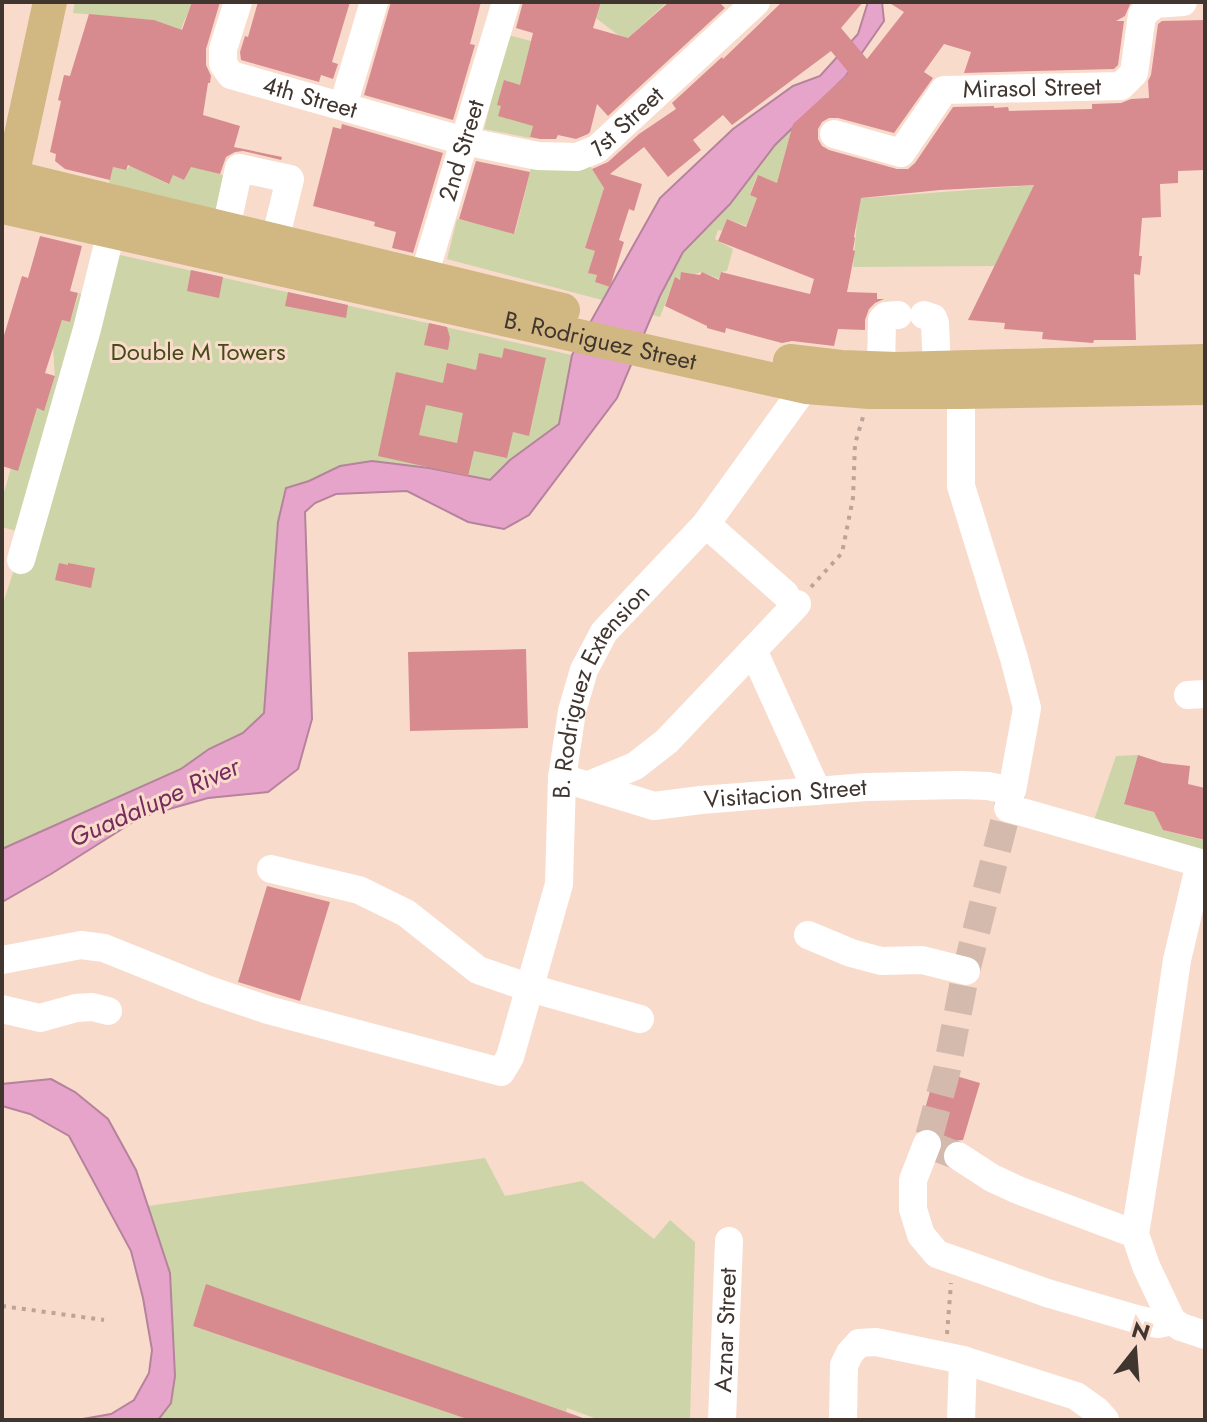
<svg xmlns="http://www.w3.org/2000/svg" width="1207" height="1422" viewBox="0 0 1207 1422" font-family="Jost,sans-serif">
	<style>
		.green { fill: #cdd4a7 }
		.water { fill: #e7a4cb; stroke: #b5839c; stroke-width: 2 }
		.building { fill: #d78b8f; fill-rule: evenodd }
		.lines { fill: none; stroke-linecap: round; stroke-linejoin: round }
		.minor-tunnel { stroke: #d4baad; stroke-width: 28; stroke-dasharray: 28 14; stroke-linecap: butt }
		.path { stroke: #bca498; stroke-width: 4; stroke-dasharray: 4 6; stroke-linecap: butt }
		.minor { stroke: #fff; stroke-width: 28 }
		.major { stroke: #d1b781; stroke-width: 34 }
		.labels { text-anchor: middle; stroke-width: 6; stroke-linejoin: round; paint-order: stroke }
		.street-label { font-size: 24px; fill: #41352f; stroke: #f9dbcc }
		.park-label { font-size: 24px; fill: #464b17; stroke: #f9dbcc }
		.water-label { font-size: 26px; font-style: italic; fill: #772b5d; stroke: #f9dbcc }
	</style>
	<rect width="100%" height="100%" fill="#f9dbcc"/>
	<path class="green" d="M75 2H193L182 26 180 50 154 20 73 13Z
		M601 2H660L665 4 627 39 618 35 596 18Z
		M508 35 531 41 539 99 530 138 484 129Z
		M792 128 784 158V168L778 184 757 176 750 194 757 198 746 226 727 219 722 231 718 230 715 239 733 249 727 271 721 272 719 279 702 272 695 274 682 272 680 280 675 278 660 317 652 315 683 252 730 204 775 145Z
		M204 138 202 169 226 176 218 212 109 183 113 167 126 170 137 158 145 173 168 184 173 175 184 180Z
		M532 164 590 166 604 188 585 248 599 252 589 273 597 275 595 282 610 287 602 300 447 259 457 219 515 233Z
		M1034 185 995 266 853 267 859 197 864 198Z
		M102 251 572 355 559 424 510 460 490 480 429 468 340 466 309 481 286 488 278 522 264 713 243 733 209 749 181 769 2 849V606L26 534 2 527V499L11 468 37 408 44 410 55 377 53 347 62 320 70 322 79 293 90 296Z
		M1138 755 1124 803 1154 812 1163 830 1203 840 1205 834V856L1094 820 1116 756Z
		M485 1158 505 1196 582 1181 654 1239 670 1220 695 1242 690 1420H600L567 1408 566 1412 207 1285 193 1326 470 1420H158L171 1403 170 1273 148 1206Z"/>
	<path class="water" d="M868 2H882L884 21 845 77 775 145 730 204 683 252 660 296 617 398 529 515 504 529 468 522 407 491 336 494 315 503 305 512 312 719 298 769 268 792 208 798 141 817 51 874 2 902V849L181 769 209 749 243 733 264 713 278 522 286 488 309 481 340 466 372 461 429 468 490 480 510 460 559 424 572 355 660 198 733 129 793 86 820 76 858 34Z
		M51 1079 75 1092 108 1119 136 1170 170 1273 175 1376 171 1403 158 1420H77L111 1414 134 1400 149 1373 152 1350 143 1298 131 1251 69 1136 30 1114 2 1106V1084Z"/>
	<path class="building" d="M192 2H220L206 49V65L211 76 210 83H208L203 115 240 126 234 147 282 157 281 160 243 151 235 152 226 157 220 174 191 167 184 180 173 175 169 184 128 165 126 170 113 167 110 180 65 169 55 161 56 154 50 152 61 101 58 100 64 75 70 76 89 14 154 20 182 30Z
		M258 2H350L332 62 338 64 333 79 321 75 319 82 241 60 240 52 245 36 248 37Z
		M391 2H481L470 44 475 45 453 120 364 95Z
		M523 2H601L593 28 628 38 669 2H719L725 8 608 116 597 104 590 132 588 134 576 139 558 135 556 139H540L530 137 533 126 498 116 501 106 497 105 504 80 520 85 533 33 516 28Z
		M782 2H863L841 28 867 59 904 12 888 2H1131L1125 16 1116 21H1124L1118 65 1114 69 964 73 971 52 944 44 924 72 933 78 894 133 838 118H829L822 122 818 129V139L822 146 829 150 897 169H908L915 163 953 107 994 106V108L1008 107 1009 111 1092 109V104L1121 103 1131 99 1149 98 1148 81 1151 75 1158 24 1162 21 1205 20V170L1178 171V183L1160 184 1161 217 1142 218 1139 256H1142L1140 275 1134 274 1136 340H1094L1093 343 1042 339 1043 332 1004 329 1005 323 968 320 1034 185 940 190 861 198 854 237 855 238 853 250 855 251 847 292 877 293V299H884L875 303 869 309 865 320V330L838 329 834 346 792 341 782 343 726 328 725 333 707 328V326L665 306 675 277 680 280 681 272 700 275 702 272 719 280 721 272 810 294 814 279 718 241 727 219 746 227 757 198 750 195 758 175 777 183 793 124 849 73 831 51 732 125 723 115 693 140 701 150 668 177 644 147 610 174 642 184 634 211 629 209 619 240 624 242 610 287 595 282 597 275 588 273 595 251 585 248 604 188 592 169 608 162 639 134 676 109 672 103 722 57 723 59Z
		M342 124 443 153 413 253 392 248 396 232 374 226 375 222 313 206 333 127 341 129Z
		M476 161 530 172 514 234 459 219Z
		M40 236 82 246 70 291 78 293 70 322 62 320 45 373 55 376 44 411 37 408 18 471 2 466V342L22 276 28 278Z
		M191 270 223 277 219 298 187 291Z
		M288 292 348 305 346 318 285 306Z
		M429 323 447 327 450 338 448 350 424 345Z
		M504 348 546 358 529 436 513 432 507 458 474 451 468 476 378 456 396 372 443 383 447 363 476 370 479 353 502 358ZM426 405 463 413 457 443 419 435Z
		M59 563 68 565V563L95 568 91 588 55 580Z
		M526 649 528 728 410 731 408 652Z
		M1138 755 1163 763 1190 766 1188 784 1205 788V840L1163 830 1154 812 1124 804Z
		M267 886 330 902 300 1001 238 982Z
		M936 1070 980 1083 963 1140 951 1141 943 1148 944 1141 940 1133 932 1128 925 1127 919 1130Z
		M206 1284 583 1418 582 1420H470L193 1326Z"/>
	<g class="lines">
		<path class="minor-tunnel" d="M958 1156 927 1144 947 1069 966 971 1012 791"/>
		<path class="path" d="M811 587 842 553 853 498 855 444 863 417
			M2 1306 104 1320
			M947 1334 951 1283"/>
		<g class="minor">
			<path id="s1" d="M238 2 223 49V64L231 75 464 141 538 156 577 157 597 149 756 2"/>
			<path d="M343 106 374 2"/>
			<path id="s2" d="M834 134 901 153 944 90 1121 86 1134 73 1142 15 1155 4 1183 2"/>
			<path d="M226 228 239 168 290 179 275 240"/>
			<path id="s3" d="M418 296 506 2"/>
			<path d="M924 315 933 318 935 323 937 368"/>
			<path d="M881 368 882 320 886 316 898 315"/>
			<path d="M706 524 785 594"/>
			<path d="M21 560 87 329 111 232"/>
			<path d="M753 650 817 791"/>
			<path d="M1188 695 1205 694"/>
			<path id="s4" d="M562 778 654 806 701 800 866 787 961 785 988 786 1012 791 1027 708 1014 658 961 486V392"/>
			<path d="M589 785 635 766 667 741 797 604"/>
			<path d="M1008 808 1200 863 1177 960 1161 1070 1135 1234 1146 1266 1172 1321 1181 1327 1205 1335"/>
			<path d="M271 869 359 890 406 913 478 970 530 988 640 1019"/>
			<path d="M808 935 851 953 881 961 922 960 966 971"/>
			<path id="s5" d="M2 960 81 945 104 948 206 989 268 1010 501 1072 510 1057 559 884 562 778 572 711 584 670 604 632 706 524 815 373"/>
			<path d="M2 1009 40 1018 76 1008 92 1007 108 1011"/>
			<path d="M927 1144 913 1180V1209L921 1235 937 1254 1047 1293 1136 1319 1158 1324 1172 1321"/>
			<path d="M958 1156 992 1178 1018 1190 1135 1234"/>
			<path id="s6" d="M722 1420 729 1241"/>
			<path d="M843 1420 844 1365 850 1353 859 1343 876 1342 963 1360 1076 1396 1097 1411 1105 1420"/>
			<path d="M961 1420 963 1360"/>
		</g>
		<g class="major">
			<path d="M12 177 563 310"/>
			<path d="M6 197 16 158 50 2"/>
			<path id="s7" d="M3 207 806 387 869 392H961L1205 388"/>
			<path d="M790 361 841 367 897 369 1205 361"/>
		</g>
	</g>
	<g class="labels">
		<g class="street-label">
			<text dy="8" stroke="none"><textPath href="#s2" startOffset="234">Mirasol Street</textPath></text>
			<text dy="8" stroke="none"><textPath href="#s1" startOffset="160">4th Street</textPath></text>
			<text dy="8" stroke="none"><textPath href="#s1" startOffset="496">1st Street</textPath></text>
			<text dy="8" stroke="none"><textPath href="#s3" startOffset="152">2nd Street</textPath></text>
			<text dy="8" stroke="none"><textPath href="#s7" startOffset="612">B. Rodriguez Street</textPath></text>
			<text dy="8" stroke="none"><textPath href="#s5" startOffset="920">B. Rodriguez Extension</textPath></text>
			<text dy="8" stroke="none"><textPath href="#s4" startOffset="228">Visitacion Street</textPath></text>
			<text dy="8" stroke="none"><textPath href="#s6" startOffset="90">Aznar Street</textPath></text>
		</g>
		<g class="park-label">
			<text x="198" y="360">Double M Towers</text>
		</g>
		<g class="water-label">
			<text transform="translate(154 802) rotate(-24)" y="9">Guadalupe River</text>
		</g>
	</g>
	<rect width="1207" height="1422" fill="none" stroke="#41352f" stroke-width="8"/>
	<g transform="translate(1135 1350) rotate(17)" stroke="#f9dbcc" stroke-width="6" paint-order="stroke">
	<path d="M0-6L14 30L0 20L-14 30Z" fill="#41352f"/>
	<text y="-12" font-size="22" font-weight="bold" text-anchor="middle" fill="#41352f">N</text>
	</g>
</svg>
